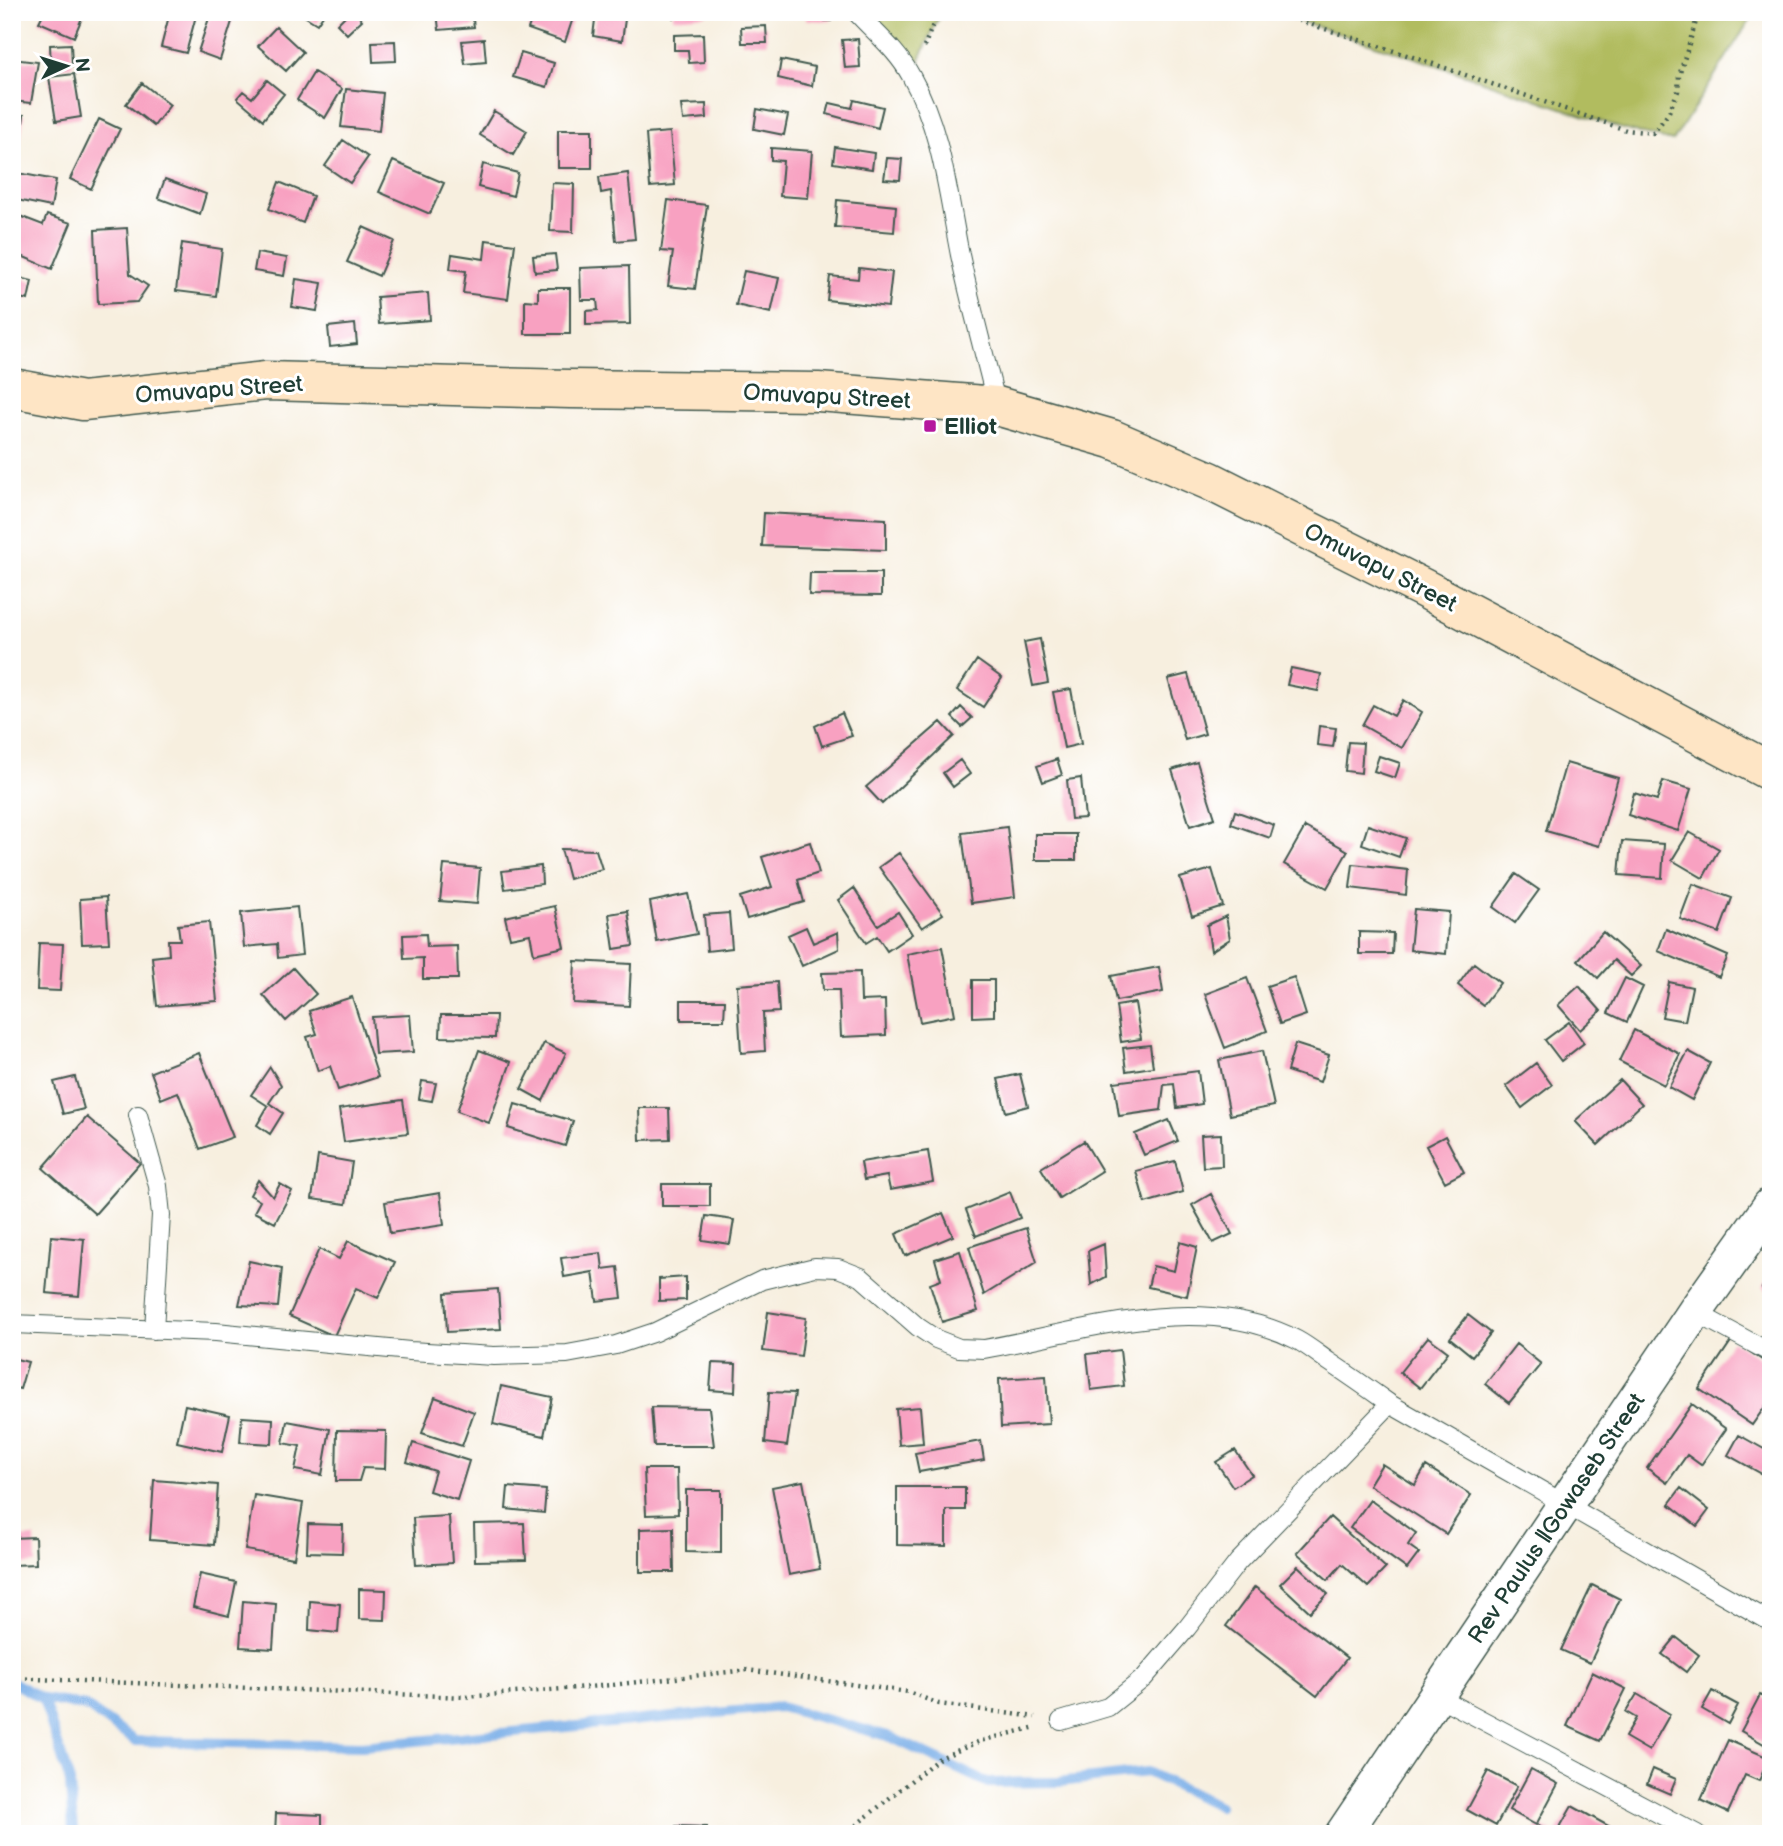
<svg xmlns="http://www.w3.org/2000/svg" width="1783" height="1846" viewBox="0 0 1783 1846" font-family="'Balsamiq Sans',sans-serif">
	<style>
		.green { fill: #b1bc5e; stroke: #687c49; stroke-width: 2 }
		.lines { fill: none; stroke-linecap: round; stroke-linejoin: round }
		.stream { stroke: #7aafe8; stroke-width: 10 }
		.building { fill: #f8a1c1 }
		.lane-casing { stroke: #3f584e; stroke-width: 20 }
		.street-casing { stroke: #3f584e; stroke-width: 38 }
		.secondary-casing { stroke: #3f584e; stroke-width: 41 }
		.path { stroke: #3f584e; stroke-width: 4.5; stroke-dasharray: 2 5; stroke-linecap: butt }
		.lane { stroke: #fff; stroke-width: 18 }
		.street { stroke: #fff; stroke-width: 35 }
		.secondary { stroke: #fee5c5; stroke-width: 38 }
		.poi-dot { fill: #b5179e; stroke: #fff; stroke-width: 2.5 }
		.labels { text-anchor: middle; stroke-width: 6; stroke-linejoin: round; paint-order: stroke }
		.street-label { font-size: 23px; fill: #1f3d34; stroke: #fff }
		.poi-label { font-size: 23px; font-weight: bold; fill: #1f3d34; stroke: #fff; text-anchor: start }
	</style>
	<rect width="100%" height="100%" fill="#fff"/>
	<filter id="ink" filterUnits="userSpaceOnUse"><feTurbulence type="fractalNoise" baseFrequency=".0143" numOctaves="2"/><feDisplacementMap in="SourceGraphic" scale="14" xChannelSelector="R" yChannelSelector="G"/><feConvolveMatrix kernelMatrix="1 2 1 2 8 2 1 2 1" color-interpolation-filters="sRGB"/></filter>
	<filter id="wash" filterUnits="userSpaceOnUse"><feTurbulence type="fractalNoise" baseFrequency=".00686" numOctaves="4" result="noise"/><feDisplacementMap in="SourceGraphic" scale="28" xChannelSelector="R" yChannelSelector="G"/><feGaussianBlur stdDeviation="1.57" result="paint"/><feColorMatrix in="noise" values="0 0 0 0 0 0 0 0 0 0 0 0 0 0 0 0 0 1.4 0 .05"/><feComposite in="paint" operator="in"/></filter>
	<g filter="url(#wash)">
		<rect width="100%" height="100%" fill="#f7efdf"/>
		<path class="green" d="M856 12H941L912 77Z
			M1272 12H1755L1673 141 1626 130 1416 58Z"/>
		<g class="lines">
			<path class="stream" d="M12 1682 43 1699 85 1706 135 1741 362 1746 780 1707 888 1736 988 1783 1058 1782 1147 1772 1219 1806
				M43 1699 70 1782 73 1834"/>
		</g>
		<g id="blocks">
			<path class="building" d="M44 12H81L84 13 74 37 39 22Z
				M170 12H197L186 53 161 47Z
				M211 12H235L220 60 198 52Z
				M298 12H325L317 24Z
				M349 12H355L362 20 347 34 337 24Z
				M437 12H472L474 27 439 30Z
				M534 12H575L565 42 528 29Z
				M596 12H626L622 41 593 36Z
				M673 12H706V15L673 18Z
				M807 12H832L831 21 806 20Z
				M766 26 767 43H742L741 27Z
				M276 27 303 52 286 71 258 46Z
				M703 34 704 62 689 63 688 50H674V35Z
				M484 39 486 62 465 64 462 41Z
				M858 39 860 67 845 68 842 40Z
				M395 41 396 61 373 62 372 42Z
				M71 44 72 66 51 68 50 45Z
				M521 53 554 63 547 87 513 77Z
				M12 59 38 62 31 103 12 101Z
				M781 60 815 67 812 86 778 78Z
				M314 72 342 89 325 118 297 100Z
				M74 74 81 117 56 121 49 77Z
				M267 80 284 94 263 120 237 98 243 91 252 98Z
				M142 83 170 105 154 126 126 104Z
				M346 89 383 93 379 131 341 127Z
				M854 100 883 107 878 128 827 114 830 103 852 108Z
				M706 104 707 118 683 120 681 105Z
				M757 109 788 115 784 135 754 129Z
				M494 111 527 131 513 155 480 135Z
				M12 114 24 115 18 163H12Z
				M99 119 120 129 91 189 70 179Z
				M558 130H592V168H558Z
				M670 132 675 185 650 187 646 134Z
				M343 140 368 157 350 183 325 166Z
				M835 147 874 153 872 169 833 163Z
				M771 148 812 151 808 198 780 196 783 161 771 160Z
				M887 158 902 159 900 180 884 179Z
				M393 161 444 183 430 214 379 192Z
				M483 164 518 173 513 196 478 187Z
				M12 172 56 180 51 207 12 199Z
				M628 173 635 239 616 241 611 191 601 193 599 177Z
				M165 179 206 194 200 214 158 198Z
				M279 182 313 196 303 223 269 209Z
				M552 183 574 184 573 232 550 231Z
				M668 200 707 205 695 289 668 286 673 252 661 251Z
				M837 200 896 206 894 232 835 227Z
				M12 213 43 225 47 215 71 223 52 269 12 252Z
				M363 227 394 241 379 276 347 262Z
				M127 228 130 274 148 286 137 302 98 304 95 230Z
				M486 240 515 244 508 299 463 293 466 271 450 269 452 254 484 259Z
				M182 243 222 249 216 296 176 291Z
				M257 253 287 258 284 276 254 271Z
				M555 254 557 270 535 272 533 256Z
				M629 266 630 324 586 325V311L598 310 597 300H581L580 268Z
				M859 268 892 272 888 307 827 300 830 276 858 279Z
				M744 271 779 278 771 313 736 305Z
				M12 276 32 281 28 300 12 296Z
				M296 279 322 283 317 311 292 307Z
				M538 288H570V334H525V300L538 301Z
				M428 293 430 320 379 324 377 297Z
				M355 324 357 344 330 347 328 327Z
				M764 513 886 519V550L762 546Z
				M810 573H881V596L809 595Z
				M1040 639 1048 683 1033 686 1024 642Z
				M977 660 1002 678 983 707 957 690Z
				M1291 668 1321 674 1318 691 1287 685Z
				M1188 674 1205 734 1185 740 1168 679Z
				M1071 689 1081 744 1064 748 1053 692Z
				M1403 700 1422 712 1402 748 1362 725 1373 705 1394 716Z
				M961 707 972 718 962 727 952 717Z
				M842 713 852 736 822 746 815 726Z
				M941 722 954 736 882 804 866 787Z
				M1319 726 1336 728 1333 747 1317 745Z
				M1348 742 1363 743 1361 773 1345 771Z
				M1379 756 1400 763 1395 778 1374 771Z
				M1057 759 1062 775 1043 782 1037 766Z
				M960 760 970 774 953 787 943 773Z
				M1197 762 1215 818 1190 826 1172 770Z
				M1566 763 1618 778 1599 846 1546 831Z
				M1081 778 1085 818 1071 819 1067 780Z
				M1663 781 1691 789 1678 831 1628 815 1634 793 1657 800Z
				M1235 811 1274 825 1270 838 1231 824Z
				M1368 825 1406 838 1399 857 1362 844Z
				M1007 827 1015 897 971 903 962 833Z
				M1305 827 1348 851 1327 888 1284 864Z
				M1689 832 1719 849 1703 878 1672 860Z
				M1035 834H1076V860H1035Z
				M1622 841 1664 844 1662 878 1619 875Z
				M810 842 819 873 798 880 804 902 747 919 740 897 772 887 762 857Z
				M561 849 596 850 602 869 569 879Z
				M899 853 943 914 922 928 879 867Z
				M1353 864 1408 870 1406 895 1350 888Z
				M444 865 480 868 477 904 440 901Z
				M541 866 542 884 505 889 502 871Z
				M1212 869 1223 906 1192 916 1180 878Z
				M1516 874 1539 890 1515 923 1493 907Z
				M1693 884 1732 898 1719 933 1680 919Z
				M854 888 878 925 898 912 912 934 887 951 877 936 866 943 838 900Z
				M688 894 697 934 657 942 650 902Z
				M106 897 109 943 82 944 80 899Z
				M555 906 564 947 534 954 530 934 510 938 505 917Z
				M297 907 302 955 278 958 277 944 244 947 241 913Z
				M1414 909 1449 912 1446 954 1410 950Z
				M628 911 633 946 614 949 609 914Z
				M729 913 732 948 707 951 704 915Z
				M1226 916 1230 939 1211 951 1207 925Z
				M209 922 217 1001 157 1006 152 957 169 955 168 940H180L178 925Z
				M806 927 813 943 838 932 839 949 802 966 788 935Z
				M1666 929 1728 956 1719 977 1658 951Z
				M1359 932 1393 933 1392 954H1359Z
				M1603 932 1641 966 1631 976 1614 960 1598 978 1578 960Z
				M426 934 427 947 457 946 458 979H423V958L404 959 403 935Z
				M39 943 63 944 60 991 37 990Z
				M942 947 955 1015 920 1022 907 954Z
				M575 961 631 964 629 1006 573 1003Z
				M1474 963 1500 983 1483 1005 1458 985Z
				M1159 967 1163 992 1116 1001 1111 976Z
				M293 968 316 994 286 1021 263 995Z
				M860 972 861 1001 885 1000 886 1035 841 1037 839 990H823L822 973Z
				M1294 977 1306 1015 1280 1024 1267 986Z
				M1247 978 1267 1031 1225 1048 1205 994Z
				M1625 978 1643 987 1627 1022 1608 1013Z
				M973 980H994V1016L973 1017Z
				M777 982 779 1012 763 1013 765 1051 741 1053 737 985Z
				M1669 982 1692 987 1685 1021 1662 1017Z
				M1579 986 1601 1011 1580 1030 1558 1005Z
				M352 997 378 1077 338 1090 330 1066 318 1071 307 1037 317 1034 309 1011Z
				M681 1000H725L724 1020H681Z
				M1135 1003 1141 1039 1121 1042 1116 1006Z
				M410 1015 413 1052 375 1054 372 1017Z
				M441 1015H496L495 1038 440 1037Z
				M1569 1022 1584 1043 1561 1061 1545 1040Z
				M1634 1030 1680 1054 1664 1085 1619 1061Z
				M544 1043 566 1053 543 1101 521 1089Z
				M1295 1044 1329 1055 1320 1082 1287 1071Z
				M1150 1045 1153 1067 1126 1071 1123 1048Z
				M479 1050 511 1062 489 1123 457 1111Z
				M1262 1051 1274 1106 1230 1115 1219 1060Z
				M1688 1051 1710 1063 1692 1100 1669 1087Z
				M199 1053 233 1137 200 1149 178 1092 161 1099 151 1072Z
				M1536 1063 1552 1085 1522 1108 1506 1086Z
				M270 1067 281 1085 269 1103 283 1113 270 1134 257 1125 268 1106 251 1095Z
				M1198 1071 1202 1104 1177 1108 1174 1084 1164 1085 1161 1110 1119 1116 1114 1082Z
				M1020 1074 1028 1106 1006 1112 998 1079Z
				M75 1077 84 1109 63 1114 54 1082Z
				M1620 1080 1642 1104 1598 1145 1575 1121Z
				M422 1081 436 1083 432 1101 419 1099Z
				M403 1100 408 1133 344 1142 339 1109Z
				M515 1104 573 1121 565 1146 508 1128Z
				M639 1108H669L670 1139 640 1140Z
				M87 1117 140 1163 95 1214 43 1168Z
				M1169 1120 1178 1141 1144 1155 1135 1134Z
				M1221 1134 1222 1166 1203 1167 1201 1135Z
				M1445 1136 1464 1172 1445 1182 1426 1146Z
				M1084 1141 1102 1171 1059 1198 1041 1168Z
				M928 1151 933 1182 890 1190 887 1176 864 1180 861 1162Z
				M318 1156 352 1162 346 1204 312 1199Z
				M1175 1161 1183 1192 1145 1203 1136 1171Z
				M258 1180 273 1197 280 1184 292 1191 275 1223 254 1212 260 1201 250 1195Z
				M662 1184H710V1206H662Z
				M1010 1192 1020 1218 976 1236 966 1210Z
				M440 1193 444 1225 390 1233 385 1202Z
				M1211 1194 1232 1234 1213 1243 1192 1205Z
				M943 1213 953 1236 905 1256 896 1234Z
				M706 1216 734 1220 730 1244 702 1240Z
				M1026 1228 1037 1262 984 1295 969 1247Z
				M51 1236 84 1239 79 1296 46 1293Z
				M348 1241 395 1262 378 1298 356 1288 334 1336 289 1316 319 1249 339 1259Z
				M1180 1242 1197 1247 1187 1296 1148 1287 1153 1266 1174 1271Z
				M1104 1244 1106 1277 1091 1285 1088 1251Z
				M960 1251 978 1311 942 1322 930 1284 941 1280 935 1259Z
				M601 1253 603 1269 618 1267 622 1298 597 1301 593 1272 564 1277 561 1258Z
				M249 1261 282 1268 278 1307 239 1305Z
				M1771 1275V1294L1762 1288Z
				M686 1277V1300L659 1301V1279Z
				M498 1289 501 1329 447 1332 445 1293Z
				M768 1312 806 1318 801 1356 763 1351Z
				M1468 1315 1491 1333 1472 1356 1450 1338Z
				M1428 1337 1448 1352 1420 1388 1400 1372Z
				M1732 1340 1771 1366V1398L1752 1425 1699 1389Z
				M1516 1344 1541 1364 1509 1403 1485 1384Z
				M1120 1350 1124 1386 1091 1390 1087 1354Z
				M12 1358 28 1362 20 1389 12 1387Z
				M712 1363 736 1364 735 1392 710 1390Z
				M1046 1376 1049 1424 1001 1427 999 1379Z
				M501 1386 552 1397 544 1436 493 1424Z
				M769 1392 795 1393 787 1446 765 1443Z
				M435 1397 474 1412 462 1446 422 1433Z
				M1692 1404 1726 1429 1701 1465 1687 1455 1667 1483 1647 1468Z
				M185 1405 230 1415 222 1452 177 1442Z
				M651 1407 709 1408 714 1446H654Z
				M920 1407 923 1443 899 1445 896 1409Z
				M242 1417 273 1419 272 1444 240 1442Z
				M287 1421 330 1429 322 1475 295 1470 300 1446 283 1443Z
				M337 1430 386 1431 385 1469 363 1468 359 1481H336Z
				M1739 1435 1771 1453V1479L1728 1455Z
				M981 1441 984 1460 919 1472 915 1453Z
				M413 1443 469 1461 457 1500 429 1491 435 1471 407 1462Z
				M1235 1450 1252 1475 1233 1487 1216 1462Z
				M1382 1464 1415 1485 1426 1466 1471 1495 1446 1534 1369 1485Z
				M644 1469H677L678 1514 646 1515Z
				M154 1480 218 1485 214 1545 150 1540Z
				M803 1481 820 1569 789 1575 772 1487Z
				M508 1487 546 1490 544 1513 506 1509Z
				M897 1487H965V1510H946V1546L897 1545Z
				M1681 1488 1709 1510 1697 1526 1669 1504Z
				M686 1490H721V1553L686 1552Z
				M254 1495 303 1503 294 1558 245 1550Z
				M1370 1500 1416 1533 1408 1545 1419 1553 1407 1569 1350 1528Z
				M449 1516 452 1563 416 1565 413 1518Z
				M1330 1517 1386 1568 1368 1587 1342 1564 1328 1580 1297 1553Z
				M524 1523 526 1560 475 1561 474 1524Z
				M308 1524 343 1525 342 1553 307 1552Z
				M673 1528 674 1572H640V1529Z
				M35 1537 36 1564 12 1565V1538Z
				M1298 1566 1328 1594 1310 1612 1280 1584Z
				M200 1574 236 1582 229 1616 193 1607Z
				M1592 1585 1620 1599 1590 1663 1561 1650Z
				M1255 1587 1347 1658 1317 1696 1226 1626Z
				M359 1589 386 1590 385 1620 359 1619Z
				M243 1601 276 1604 273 1649 240 1647Z
				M310 1601 340 1604 338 1633 309 1630Z
				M1676 1637 1699 1655 1686 1672 1662 1654Z
				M1592 1672 1626 1689 1600 1741 1567 1726Z
				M1712 1691 1738 1705 1728 1724 1702 1709Z
				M1637 1694 1670 1714 1649 1751 1625 1737 1636 1718 1626 1712Z
				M1760 1695 1771 1701V1748L1741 1731Z
				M1728 1740 1769 1758 1759 1781 1745 1775 1728 1813 1701 1800Z
				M1531 1769 1558 1784 1536 1825 1509 1810Z
				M1653 1769 1676 1779 1670 1794 1647 1784Z
				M1488 1771 1517 1786 1496 1826 1467 1810Z
				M1572 1806 1612 1828 1609 1834H1556Z
				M276 1813 322 1815V1834H275Z
				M1539 1825 1554 1834H1534Z
				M676 1826 707 1827V1834H676Z"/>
		</g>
	</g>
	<g filter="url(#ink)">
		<use href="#blocks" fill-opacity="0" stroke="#3f584e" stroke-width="2"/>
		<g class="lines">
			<g class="lane-casing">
				<path id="lane" d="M856 12C875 33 897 50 911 76 942 131 948 195 960 255 971 306 985 356 997 406
					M138 1115 158 1186 161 1215 154 1330
					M1695 1312 1771 1353
					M12 1324 216 1332 410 1351 494 1356 567 1354 616 1345 655 1332 762 1280 815 1267 838 1268 861 1277 918 1327 936 1339 959 1348 984 1349C1084 1331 1201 1290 1297 1340 1308 1346 1318 1354 1328 1361 1349 1375 1369 1389 1390 1404
					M1435 1695 1697 1834
					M1061 1721 1108 1707 1144 1678 1187 1628 1238 1562 1390 1404 1771 1622"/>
			</g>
			<g class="street-casing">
				<path id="street" d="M1343 1834 1695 1312 1771 1205"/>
			</g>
			<g class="secondary-casing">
				<path id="secondary" d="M12 388 83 401 266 381 570 389 818 392 997 406 1112 439 1210 481 1423 588 1771 772"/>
			</g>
			<path class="path" d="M1272 12 1416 58 1626 130 1653 133 1668 114 1678 91 1679 76 1699 12
				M924 47 938 12
				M12 1678 465 1697 612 1685 747 1670 908 1692 939 1704 1035 1717
				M845 1834 938 1759 980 1741 1036 1727"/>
			<use href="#lane" class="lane"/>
			<use href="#street" class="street"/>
			<use href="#secondary" class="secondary"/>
		</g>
	</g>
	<rect class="poi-dot" x="923" y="419" width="14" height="14" rx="3.5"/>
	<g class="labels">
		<g class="street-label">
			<text transform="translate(219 389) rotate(-4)" y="8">Omuvapu Street</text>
			<text transform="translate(827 396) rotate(3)" y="8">Omuvapu Street</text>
			<text transform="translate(1381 567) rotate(27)" y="8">Omuvapu Street</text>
			<text transform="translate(1556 1518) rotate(-56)" y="8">Rev Paulus ǁGowaseb Street</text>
		</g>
		<g class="poi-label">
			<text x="944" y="434">Elliot</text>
		</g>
	</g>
	<rect width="1783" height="1846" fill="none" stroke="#fff" stroke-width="42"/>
	<g transform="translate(66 66) rotate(86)" stroke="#ffffff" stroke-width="5" paint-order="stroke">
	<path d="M0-5L12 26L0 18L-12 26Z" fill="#1f3d34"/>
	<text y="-10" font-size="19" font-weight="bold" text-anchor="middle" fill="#1f3d34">N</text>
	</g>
</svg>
